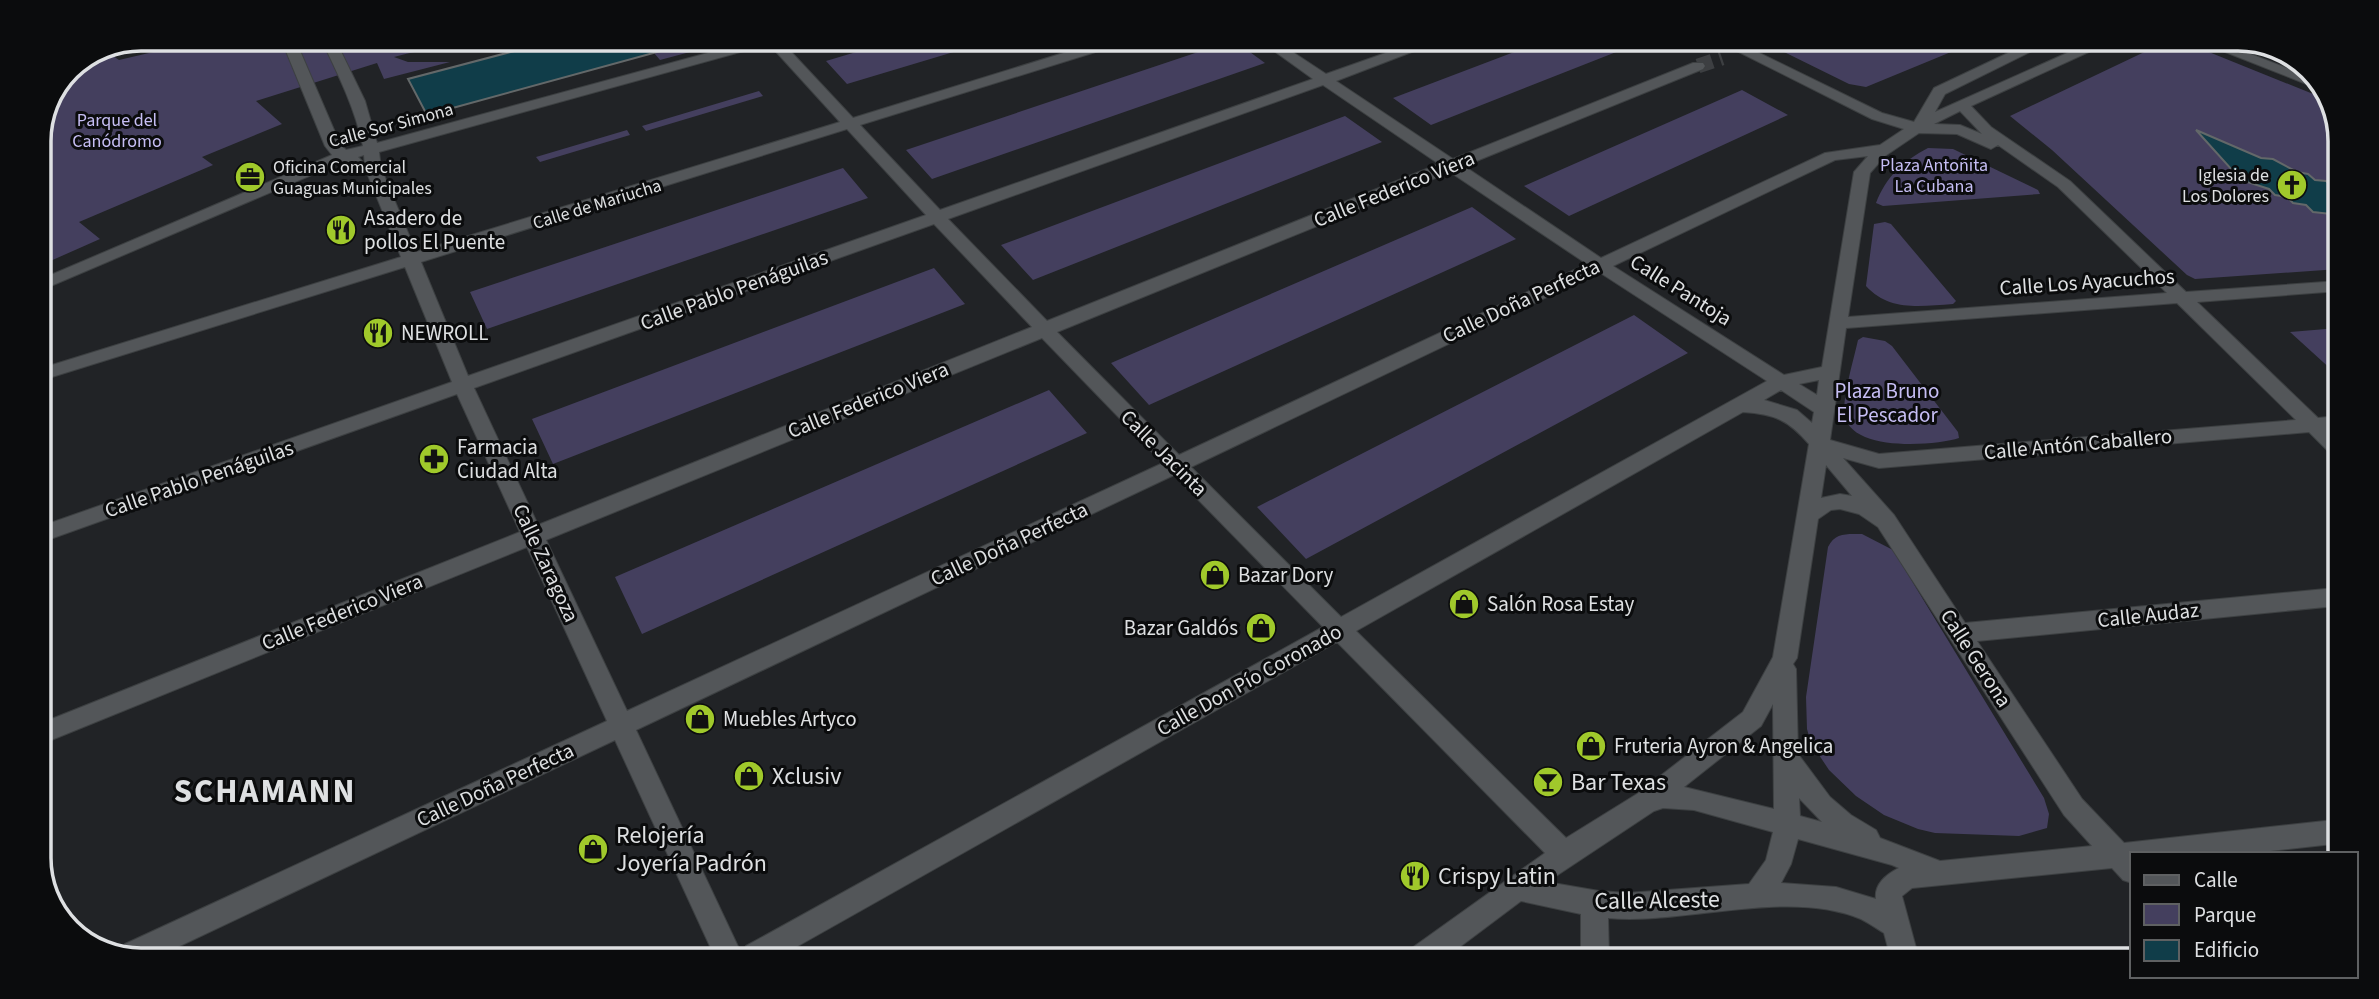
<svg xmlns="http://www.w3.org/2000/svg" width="2379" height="999" viewBox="0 0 2379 999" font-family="'Source Sans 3',sans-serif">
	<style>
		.green { fill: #443f5e }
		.building { fill: #103d49; stroke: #636869; stroke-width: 2 }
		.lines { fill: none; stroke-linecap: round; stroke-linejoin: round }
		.minor-tunnel { stroke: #3d3f42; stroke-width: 15; stroke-dasharray: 15 8; stroke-linecap: butt }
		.minor-casing { stroke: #3d4042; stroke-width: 2 }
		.minor { fill: #535659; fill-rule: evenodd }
		.labels { text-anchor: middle; stroke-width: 6; stroke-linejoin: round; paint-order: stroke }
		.far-park-label { font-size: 18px; fill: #c6bef4; stroke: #0b0c0d }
		.far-street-label { font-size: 18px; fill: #dee0e2; stroke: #0b0c0d }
		.far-poi-label { font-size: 18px; fill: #dee0e2; stroke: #0b0c0d; text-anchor: start }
		.street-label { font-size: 21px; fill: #dee0e2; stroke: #0b0c0d }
		.poi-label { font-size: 21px; fill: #dee0e2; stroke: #0b0c0d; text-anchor: start }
		.park-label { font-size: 21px; fill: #c6bef4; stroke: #0b0c0d }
		.near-poi-label { font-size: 24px; fill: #dee0e2; stroke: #0b0c0d; text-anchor: start }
		.near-street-label { font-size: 24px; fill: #dee0e2; stroke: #0b0c0d }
		.near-district-label { font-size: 33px; font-weight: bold; letter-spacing: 2px; fill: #dee0e2; stroke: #0b0c0d }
		.rim { fill: none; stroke: #dee0e2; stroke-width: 3.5 }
	</style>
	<rect width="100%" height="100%" fill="#212326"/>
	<path class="green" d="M209 39 498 40C464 47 427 47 394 57L408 62H450L384 79 377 63 256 101 282 124 202 157 213 165 79 222 100 239 39 266V134L69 68 107 52 119 60Z
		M643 40 731 41 660 60Z
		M893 41 987 42 847 84 826 61Z
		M1228 42H1236L1265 63 932 179 906 150Z
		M1538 43 1634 45 1431 125 1393 98Z
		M1768 44 1937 45 1951 52 1866 87 1849 84Z
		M2157 46H2194L2328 100 2340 134 2339 269 2195 279 2187 275 2052 150 2010 116Z
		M1742 90 1788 115 1569 216 1524 186Z
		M759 91 763 96 646 131 642 126Z
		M1345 116 1382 142 1033 280 1001 245Z
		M627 130 630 135 540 162 536 157Z
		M1928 148 1953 149 2038 190 2040 194 1883 206 1876 203C1886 177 1903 161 1928 148Z
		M843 168 868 198 487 329 470 292Z
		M1472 207 1516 239 1149 405 1111 363Z
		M1885 222 1891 224 1956 301 1953 304C1921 306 1890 312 1866 286L1874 224Z
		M934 268 965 304 553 464 532 419Z
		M1634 315 1688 353 1306 559 1257 507Z
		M2338 328V372H2334L2290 332Z
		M1863 337 1885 341 1892 346 1958 432 1959 438C1934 446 1844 453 1844 410 1845 388 1853 362 1858 340Z
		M1049 390 1087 433 642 634 615 577Z
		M1862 534 1893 550 2044 798 2049 814 2047 828 2019 836 1935 833 1918 829 1884 815 1856 796 1829 770 1811 743 1807 729 1806 697 1828 547C1835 532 1848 534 1862 534Z"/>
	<path class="building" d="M556 40H667L668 49 427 115 408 79Z
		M2196 130 2261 158 2273 159 2297 172 2308 174 2315 180 2326 181 2340 193V215L2313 212 2306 205 2293 203 2287 197 2275 195 2269 189 2241 180Z"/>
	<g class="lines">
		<path class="minor-tunnel" d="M1698 66 1722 58"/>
		<g class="minor-casing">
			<path id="minor" d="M281 39H295L340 144 346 150 363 146C355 108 338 74 321 39H335L365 101 377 143 752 41H781L853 118 1099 42H1120L1118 45 860 125 940 210 1313 79 1263 43H1279L1326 74 1414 43H1435L1336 81 1453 159 1693 63H1703L1705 66 1703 69 1464 166 1601 258 1825 153 1880 145 1904 129 1872 119 1723 44H1741L1882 113 1914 122 1934 88 2025 45H2044L1945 94 1935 112 2085 45H2104L1971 106 1991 127 2070 181 2186 292 2339 281V291L2197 302 2318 418 2338 416 2337 430H2331L2337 437V455L2330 453 2309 432 1879 468 1843 458 1894 515 1965 623 2336 588V606L1977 641 2082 799 2124 843 2334 820 2333 844 2244 854H2132V883L2123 880 2112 868 1912 888 1902 896 1919 959H1891L1884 933C1876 928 1869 923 1861 919 1787 888 1686 925 1608 918L1609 958H1581V914L1521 901 1445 958H1408L1412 948 1545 853 1337 642 782 955H742L746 946 1323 627 1174 475 636 730 742 955H714L615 740 165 953H121L125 944 607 721 527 547 39 745V724L520 532 457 394 39 543V527L452 382 405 267 39 381V369L401 257 365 168 364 155 358 157 362 161 360 164 354 166 342 162 39 291V280L332 155 325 146ZM769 44 840 122 416 252 381 168 379 152ZM1323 85 1439 164 1047 321 948 219ZM1960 111 1981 133 1982 134 1960 125 1934 124ZM847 129 926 215 468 376 421 262ZM1919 133 1957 134 1991 149 1998 145 2058 187 2167 293 1848 317 1870 173 1885 156ZM1868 156 1854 172 1822 367 1784 375 1613 266 1835 160ZM1450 172 1587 264 1179 455 1057 332ZM934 224 1032 327 538 525 474 388ZM1599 272 1767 381 1341 617 1191 467ZM2177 303 2296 420 1879 454 1830 440 1846 328ZM1042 338 1163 463 627 711 546 540ZM1819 380 1817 395 1799 384ZM1781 390 1814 412 1812 423 1797 410 1764 400ZM1743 412C1775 414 1788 420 1809 444L1773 657 1743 712 1637 794 1566 838 1356 631ZM1826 465 1852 496 1840 494 1821 498ZM1840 509 1859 514 1878 527 2064 815 2092 846 1940 861 1880 838 1876 830 1851 815 1830 797 1798 754 1796 669 1793 664 1797 658 1818 519 1831 510ZM1773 704 1774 809 1684 787 1761 726ZM1799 798 1822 822 1800 816ZM1663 808 1694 810 1773 832 1766 860 1749 884 1627 893 1599 891 1547 882 1654 811ZM1798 839 1892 865 1899 868C1887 874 1874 884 1876 899L1836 887 1781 883 1791 864Z
				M2210 46H2230L2320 81 2324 91Z"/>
		</g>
		<use href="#minor" class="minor"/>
	</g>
	<defs>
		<g id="office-disc" transform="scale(1.575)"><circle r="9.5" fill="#a0c92b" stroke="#0b0c0d"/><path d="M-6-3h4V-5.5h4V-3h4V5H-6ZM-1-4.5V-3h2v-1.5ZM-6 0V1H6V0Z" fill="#111"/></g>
		<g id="church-disc" transform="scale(1.575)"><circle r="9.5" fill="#a0c92b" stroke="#0b0c0d"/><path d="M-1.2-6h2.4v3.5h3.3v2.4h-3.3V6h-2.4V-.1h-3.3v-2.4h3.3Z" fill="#111"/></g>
		<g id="restaurant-disc" transform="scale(1.575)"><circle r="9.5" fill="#a0c92b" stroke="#0b0c0d"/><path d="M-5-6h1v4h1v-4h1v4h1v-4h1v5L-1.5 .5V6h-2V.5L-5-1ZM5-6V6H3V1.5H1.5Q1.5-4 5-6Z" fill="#111"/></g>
		<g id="pharmacy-disc" transform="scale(1.575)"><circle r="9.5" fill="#a0c92b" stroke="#0b0c0d"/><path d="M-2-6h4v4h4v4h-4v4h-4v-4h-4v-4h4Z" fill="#111"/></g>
		<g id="shop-disc" transform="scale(1.575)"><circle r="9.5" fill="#a0c92b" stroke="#0b0c0d"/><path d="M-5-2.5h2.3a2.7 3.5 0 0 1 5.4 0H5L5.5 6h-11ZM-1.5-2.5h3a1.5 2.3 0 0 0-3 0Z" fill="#111"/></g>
		<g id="bar-disc" transform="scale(1.575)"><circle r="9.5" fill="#a0c92b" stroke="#0b0c0d"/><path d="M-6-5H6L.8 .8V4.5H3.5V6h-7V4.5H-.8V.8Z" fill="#111"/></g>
	</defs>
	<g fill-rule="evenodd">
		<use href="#office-disc" x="250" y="177"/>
		<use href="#church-disc" x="2292" y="185"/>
		<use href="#restaurant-disc" x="341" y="230"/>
		<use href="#restaurant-disc" x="378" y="333"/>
		<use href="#pharmacy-disc" x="434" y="459"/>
		<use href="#shop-disc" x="1215" y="575"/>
		<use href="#shop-disc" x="1464" y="604"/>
		<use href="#shop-disc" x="1261" y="628"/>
		<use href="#shop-disc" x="700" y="719"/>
		<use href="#shop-disc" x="1591" y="746"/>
		<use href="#shop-disc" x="749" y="776"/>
		<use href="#bar-disc" x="1548" y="782"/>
		<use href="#shop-disc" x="593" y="849"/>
		<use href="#restaurant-disc" x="1415" y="876"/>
	</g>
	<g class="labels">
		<g class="far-park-label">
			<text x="117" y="126">Parque del<tspan x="117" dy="21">Canódromo</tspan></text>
			<text x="1934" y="171">Plaza Antoñita<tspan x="1934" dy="21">La Cubana</tspan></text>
		</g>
		<g class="far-street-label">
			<text transform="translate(391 125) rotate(-15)" y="6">Calle Sor Simona</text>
			<text transform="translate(597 204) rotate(-17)" y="6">Calle de Mariucha</text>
		</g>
		<g class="far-poi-label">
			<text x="273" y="173">Oficina Comercial<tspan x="273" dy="21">Guaguas Municipales</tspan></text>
			<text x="2269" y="181" text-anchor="end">Iglesia de<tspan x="2269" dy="21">Los Dolores</tspan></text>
		</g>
		<g class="street-label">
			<text transform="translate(1394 189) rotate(-22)" y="7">Calle Federico Viera</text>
			<text transform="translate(2087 282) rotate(-4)" y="7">Calle Los Ayacuchos</text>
			<text transform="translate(734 290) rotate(-20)" y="7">Calle Pablo Penáguilas</text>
			<text transform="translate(1681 290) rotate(32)" y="7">Calle Pantoja</text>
			<text transform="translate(1521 301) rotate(-25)" y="7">Calle Doña Perfecta</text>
			<text transform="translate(868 400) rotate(-22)" y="7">Calle Federico Viera</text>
			<text transform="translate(2078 444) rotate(-5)" y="7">Calle Antón Caballero</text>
			<text transform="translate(1164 453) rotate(45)" y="7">Calle Jacinta</text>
			<text transform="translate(199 479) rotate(-19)" y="7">Calle Pablo Penáguilas</text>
			<text transform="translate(1009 544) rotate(-25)" y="7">Calle Doña Perfecta</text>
			<text transform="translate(546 563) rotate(65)" y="7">Calle Zaragoza</text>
			<text transform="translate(342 612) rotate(-22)" y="7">Calle Federico Viera</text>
			<text transform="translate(2148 615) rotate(-6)" y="7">Calle Audaz</text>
			<text transform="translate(1976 658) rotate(57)" y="7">Calle Gerona</text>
			<text transform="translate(1249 680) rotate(-29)" y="7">Calle Don Pío Coronado</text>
			<text transform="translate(495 785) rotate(-25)" y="7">Calle Doña Perfecta</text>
		</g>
		<g class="poi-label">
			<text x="364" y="225">Asadero de<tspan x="364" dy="24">pollos El Puente</tspan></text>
			<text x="401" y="340">NEWROLL</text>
			<text x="457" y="454">Farmacia<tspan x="457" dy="24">Ciudad Alta</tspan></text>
			<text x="1238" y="582">Bazar Dory</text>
			<text x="1487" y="611">Salón Rosa Estay</text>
			<text x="1238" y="635" text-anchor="end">Bazar Galdós</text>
			<text x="723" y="726">Muebles Artyco</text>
			<text x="1614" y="753">Fruteria Ayron &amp; Angelica</text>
		</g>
		<g class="park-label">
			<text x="1887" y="398">Plaza Bruno<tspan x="1887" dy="24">El Pescador</tspan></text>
		</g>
		<g class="near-poi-label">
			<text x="772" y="784">Xclusiv</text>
			<text x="1571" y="790">Bar Texas</text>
			<text x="616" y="843">Relojería<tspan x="616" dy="28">Joyería Padrón</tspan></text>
			<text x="1438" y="884">Crispy Latin</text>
		</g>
		<g class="near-street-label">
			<text transform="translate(1657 900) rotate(-1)" y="8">Calle Alceste</text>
		</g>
		<g class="near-district-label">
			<text x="265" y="802">SCHAMANN</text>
		</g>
	</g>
	<path d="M0 0H2379V999H0ZM141 51H2238A90 90 0 0 1 2328 141V858A90 90 0 0 1 2238 948H141A90 90 0 0 1 51 858V141A90 90 0 0 1 141 51Z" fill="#0b0c0d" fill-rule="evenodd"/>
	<path class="rim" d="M141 51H2238A90 90 0 0 1 2328 141V858A90 90 0 0 1 2238 948H141A90 90 0 0 1 51 858V141A90 90 0 0 1 141 51Z"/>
	<rect x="2130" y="852" width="228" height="126" fill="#0b0c0d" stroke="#5f6162" stroke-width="2"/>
	<rect x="2144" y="875" width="35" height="10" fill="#535659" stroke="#5f6162" stroke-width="2"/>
	<text x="2194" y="887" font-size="21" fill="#dee0e2">Calle</text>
	<rect x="2144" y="904" width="35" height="21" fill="#443f5e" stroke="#5f6162" stroke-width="2"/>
	<text x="2194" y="922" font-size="21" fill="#dee0e2">Parque</text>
	<rect x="2144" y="940" width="35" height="21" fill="#103d49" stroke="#5f6162" stroke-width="2"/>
	<text x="2194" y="957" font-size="21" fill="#dee0e2">Edificio</text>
</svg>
